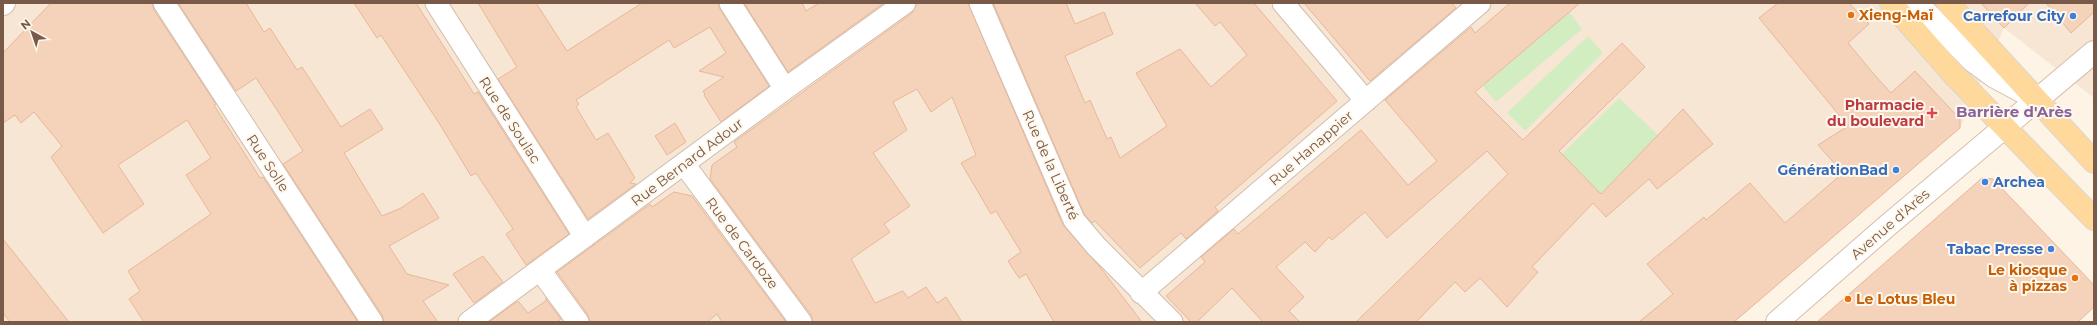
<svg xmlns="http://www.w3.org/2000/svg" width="2097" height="325" viewBox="0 0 2097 325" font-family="Montserrat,sans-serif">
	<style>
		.residential { fill: #f6e6d3 }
		.green { fill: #d3edc2 }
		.building { fill: #f5d2ba; stroke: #e9b79a }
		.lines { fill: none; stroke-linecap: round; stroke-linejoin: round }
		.street-casing { stroke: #d3bdac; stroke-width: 23 }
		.secondary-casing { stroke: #d6bdaa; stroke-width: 24 }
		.primary-casing { stroke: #dcd4cf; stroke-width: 24 }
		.street { stroke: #fff; stroke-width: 21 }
		.secondary { stroke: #fff; stroke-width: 22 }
		.primary { stroke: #ffd99b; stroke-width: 22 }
		.food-dot { fill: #e8710a; stroke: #fff8ed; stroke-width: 1.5 }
		.shop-dot { fill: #3f7fe0; stroke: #fff8ed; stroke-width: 1.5 }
		.health-dot { fill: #e0444e; stroke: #fff8ed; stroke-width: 1.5 }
		.labels { text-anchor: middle; stroke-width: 4; stroke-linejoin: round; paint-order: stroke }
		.food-label { font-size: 14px; font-weight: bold; fill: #c56008; stroke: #fff8ed; text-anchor: start }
		.shop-label { font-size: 14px; font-weight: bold; fill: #366cbe; stroke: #fff8ed; text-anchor: end }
		.health-label { font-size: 14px; font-weight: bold; fill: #be3a42; stroke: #fff8ed; text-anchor: end }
		.street-label { font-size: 14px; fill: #795948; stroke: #fff8ed }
		.neighbourhood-label { font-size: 15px; font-weight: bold; fill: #89639d; stroke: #fff8ed }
	</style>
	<rect width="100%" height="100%" fill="#fef4e5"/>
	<path class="residential" d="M3 3H2094V98L2004 28 1960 128 1734 322H3Z"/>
	<path class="green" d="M1569 12 1582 29 1497 101 1494 100 1483 86Z
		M1588 36 1603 53 1525 131 1507 113Z
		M1619 98 1658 135 1601 194 1562 154Z"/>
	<path class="building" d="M51 3H152L154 10 216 104 214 105 260 178 263 177 358 322H144L129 299 140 291 128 271 211 214 186 175 211 158 187 120 118 165 144 204 103 233 51 157 62 146 34 112 21 123 15 115 3 123V53Z
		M178 3H246L264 32 270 28 297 70 302 67 341 127 370 109 383 129 344 153 382 216 401 208 423 193 439 218 389 246 407 274 449 285 423 301 438 322H384L382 315 283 164 303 151 277 110 256 78 236 91Z
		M354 3H416L474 94 478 92 569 234 526 265 506 234 513 229 476 173 471 176 439 123 381 35 377 38Z
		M478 3H536L567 51 642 3H718L720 9 769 86 721 122 704 95 705 94 703 91 724 77 699 71 726 53 710 27 674 48 669 40 576 100 579 104 576 107 596 140 608 133 635 178 630 183 636 184 588 219 498 79 517 67Z
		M744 3H802L806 11 819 3H884L788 72Z
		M917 3H968L1063 225 1099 266 1142 322H1054L1026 274 1019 278 1008 261 1021 252 996 211 991 214 961 163 976 155 952 97 931 112 917 89 893 102 907 130 873 153 910 206 884 224 890 232 851 259 875 303 903 291 908 298 926 287 937 303 946 297 962 322H813L811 315 710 179 712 165 737 147 734 142 912 13Z
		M993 3H1066L1075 24 1104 12 1113 34 1065 56 1085 103 1090 100 1107 139 1111 137 1120 158 1167 126 1136 73 1180 49 1211 87 1247 55 1220 22 1215 26 1195 3H1254L1337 101 1215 207 1218 211 1186 239 1181 233 1140 268 1095 221 1092 223 1084 214Z
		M1304 3H1452L1456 8 1370 81Z
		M1510 3H1580L1475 92 1523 140 1622 43 1645 67 1559 151 1601 194 1683 109 1713 144 1657 189 1649 179 1606 217 1593 203 1532 267 1538 272 1507 307 1480 278 1465 292 1455 282 1416 322H1356L1508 174 1487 151 1387 238 1365 212 1332 240 1329 237 1315 252 1305 242 1276 267 1304 297 1289 311 1300 322H1263L1232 288 1197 322H1191L1166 296 1205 262 1201 257 1234 229 1238 234 1361 130 1408 185 1437 161 1385 100 1471 27 1475 33Z
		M1778 3H1849L1869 24 1848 43 1873 73 1891 93 1915 71 1960 119V128L1734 322H1639L1673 294 1647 264 1704 217 1706 220 1750 183 1785 223 1843 173 1818 145 1848 126 1759 18Z
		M1981 3H2029L2004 28Z
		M2046 3H2094V12L2071 33Z
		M675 123 686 142 667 155 655 136Z
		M1982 178 1993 179 2094 285V307L2078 322H1817Z
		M674 192 692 196 786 322H722L717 314 707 322H590L588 315 557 272 650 204 652 207Z
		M3 239 69 322H10L3 313Z
		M483 256 503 282 474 303 453 274Z
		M545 298 561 319 557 322H489L518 301 528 313 547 300Z"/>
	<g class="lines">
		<g class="street-casing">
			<path id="street" d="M164 3 372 322
				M436 3 585 237
				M730 3 785 89
				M980 3 1074 220 1096 246 1172 322
				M1283 3 1366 101
				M684 164 801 322
				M540 270 578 322
				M1141 293 1480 3
				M469 322 785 89 905 3"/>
		</g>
		<g class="secondary-casing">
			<path id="secondary" d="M1917 3 1973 61 1995 77 2034 98
				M3 4 4 3
				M1777 322 1887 226 2094 52"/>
		</g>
		<g class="primary-casing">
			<path id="primary" d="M1891 3 1955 76 2094 219
				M1948 3 2094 162"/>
		</g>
		<use href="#street" class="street"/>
		<use href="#secondary" class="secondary"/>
		<use href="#primary" class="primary"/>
	</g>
	<g class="food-dot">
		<circle cx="1851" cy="15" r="4"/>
		<circle cx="2075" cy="278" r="4"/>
		<circle cx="1848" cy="299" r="4"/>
	</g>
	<g class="shop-dot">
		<circle cx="2073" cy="16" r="4"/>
		<circle cx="1896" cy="170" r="4"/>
		<circle cx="1985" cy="182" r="4"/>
		<circle cx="2051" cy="249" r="4"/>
	</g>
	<path class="health-dot" d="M1930 107h4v4h4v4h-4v4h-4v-4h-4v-4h4z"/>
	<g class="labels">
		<g class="food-label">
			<text x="1859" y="20">Xieng-Maï</text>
			<text x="2067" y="275" text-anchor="end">Le kiosque<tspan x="2067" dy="16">à pizzas</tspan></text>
			<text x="1856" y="304">Le Lotus Bleu</text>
		</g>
		<g class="shop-label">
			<text x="2065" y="21">Carrefour City</text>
			<text x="1888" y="175">GénérationBad</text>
			<text x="1993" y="187" text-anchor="start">Archea</text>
			<text x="2043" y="254">Tabac Presse</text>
		</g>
		<g class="health-label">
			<text x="1924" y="110">Pharmacie<tspan x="1924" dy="16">du boulevard</tspan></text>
		</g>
		<g class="street-label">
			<text transform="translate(510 120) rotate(57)" y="5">Rue de Soulac</text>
			<text transform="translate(1311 148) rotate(-41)" y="5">Rue Hanappier</text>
			<text transform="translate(687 162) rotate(-37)" y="5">Rue Bernard Adour</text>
			<text transform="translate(268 163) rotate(57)" y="5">Rue Solle</text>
			<text transform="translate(1051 165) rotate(66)" y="5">Rue de la Liberté</text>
			<text transform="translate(1890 224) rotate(-41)" y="5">Avenue d'Arès</text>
			<text transform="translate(742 243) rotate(53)" y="5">Rue de Cardoze</text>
		</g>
		<g class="neighbourhood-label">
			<text x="2014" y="117">Barrière d'Arès</text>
		</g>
	</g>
	<rect width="2097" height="325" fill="none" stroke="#795948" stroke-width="8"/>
	<g transform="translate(32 32) rotate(320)" stroke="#fff8ed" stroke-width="3" paint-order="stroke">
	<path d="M0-3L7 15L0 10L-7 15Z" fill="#795948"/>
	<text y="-6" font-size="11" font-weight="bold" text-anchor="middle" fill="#795948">N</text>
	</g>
</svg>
